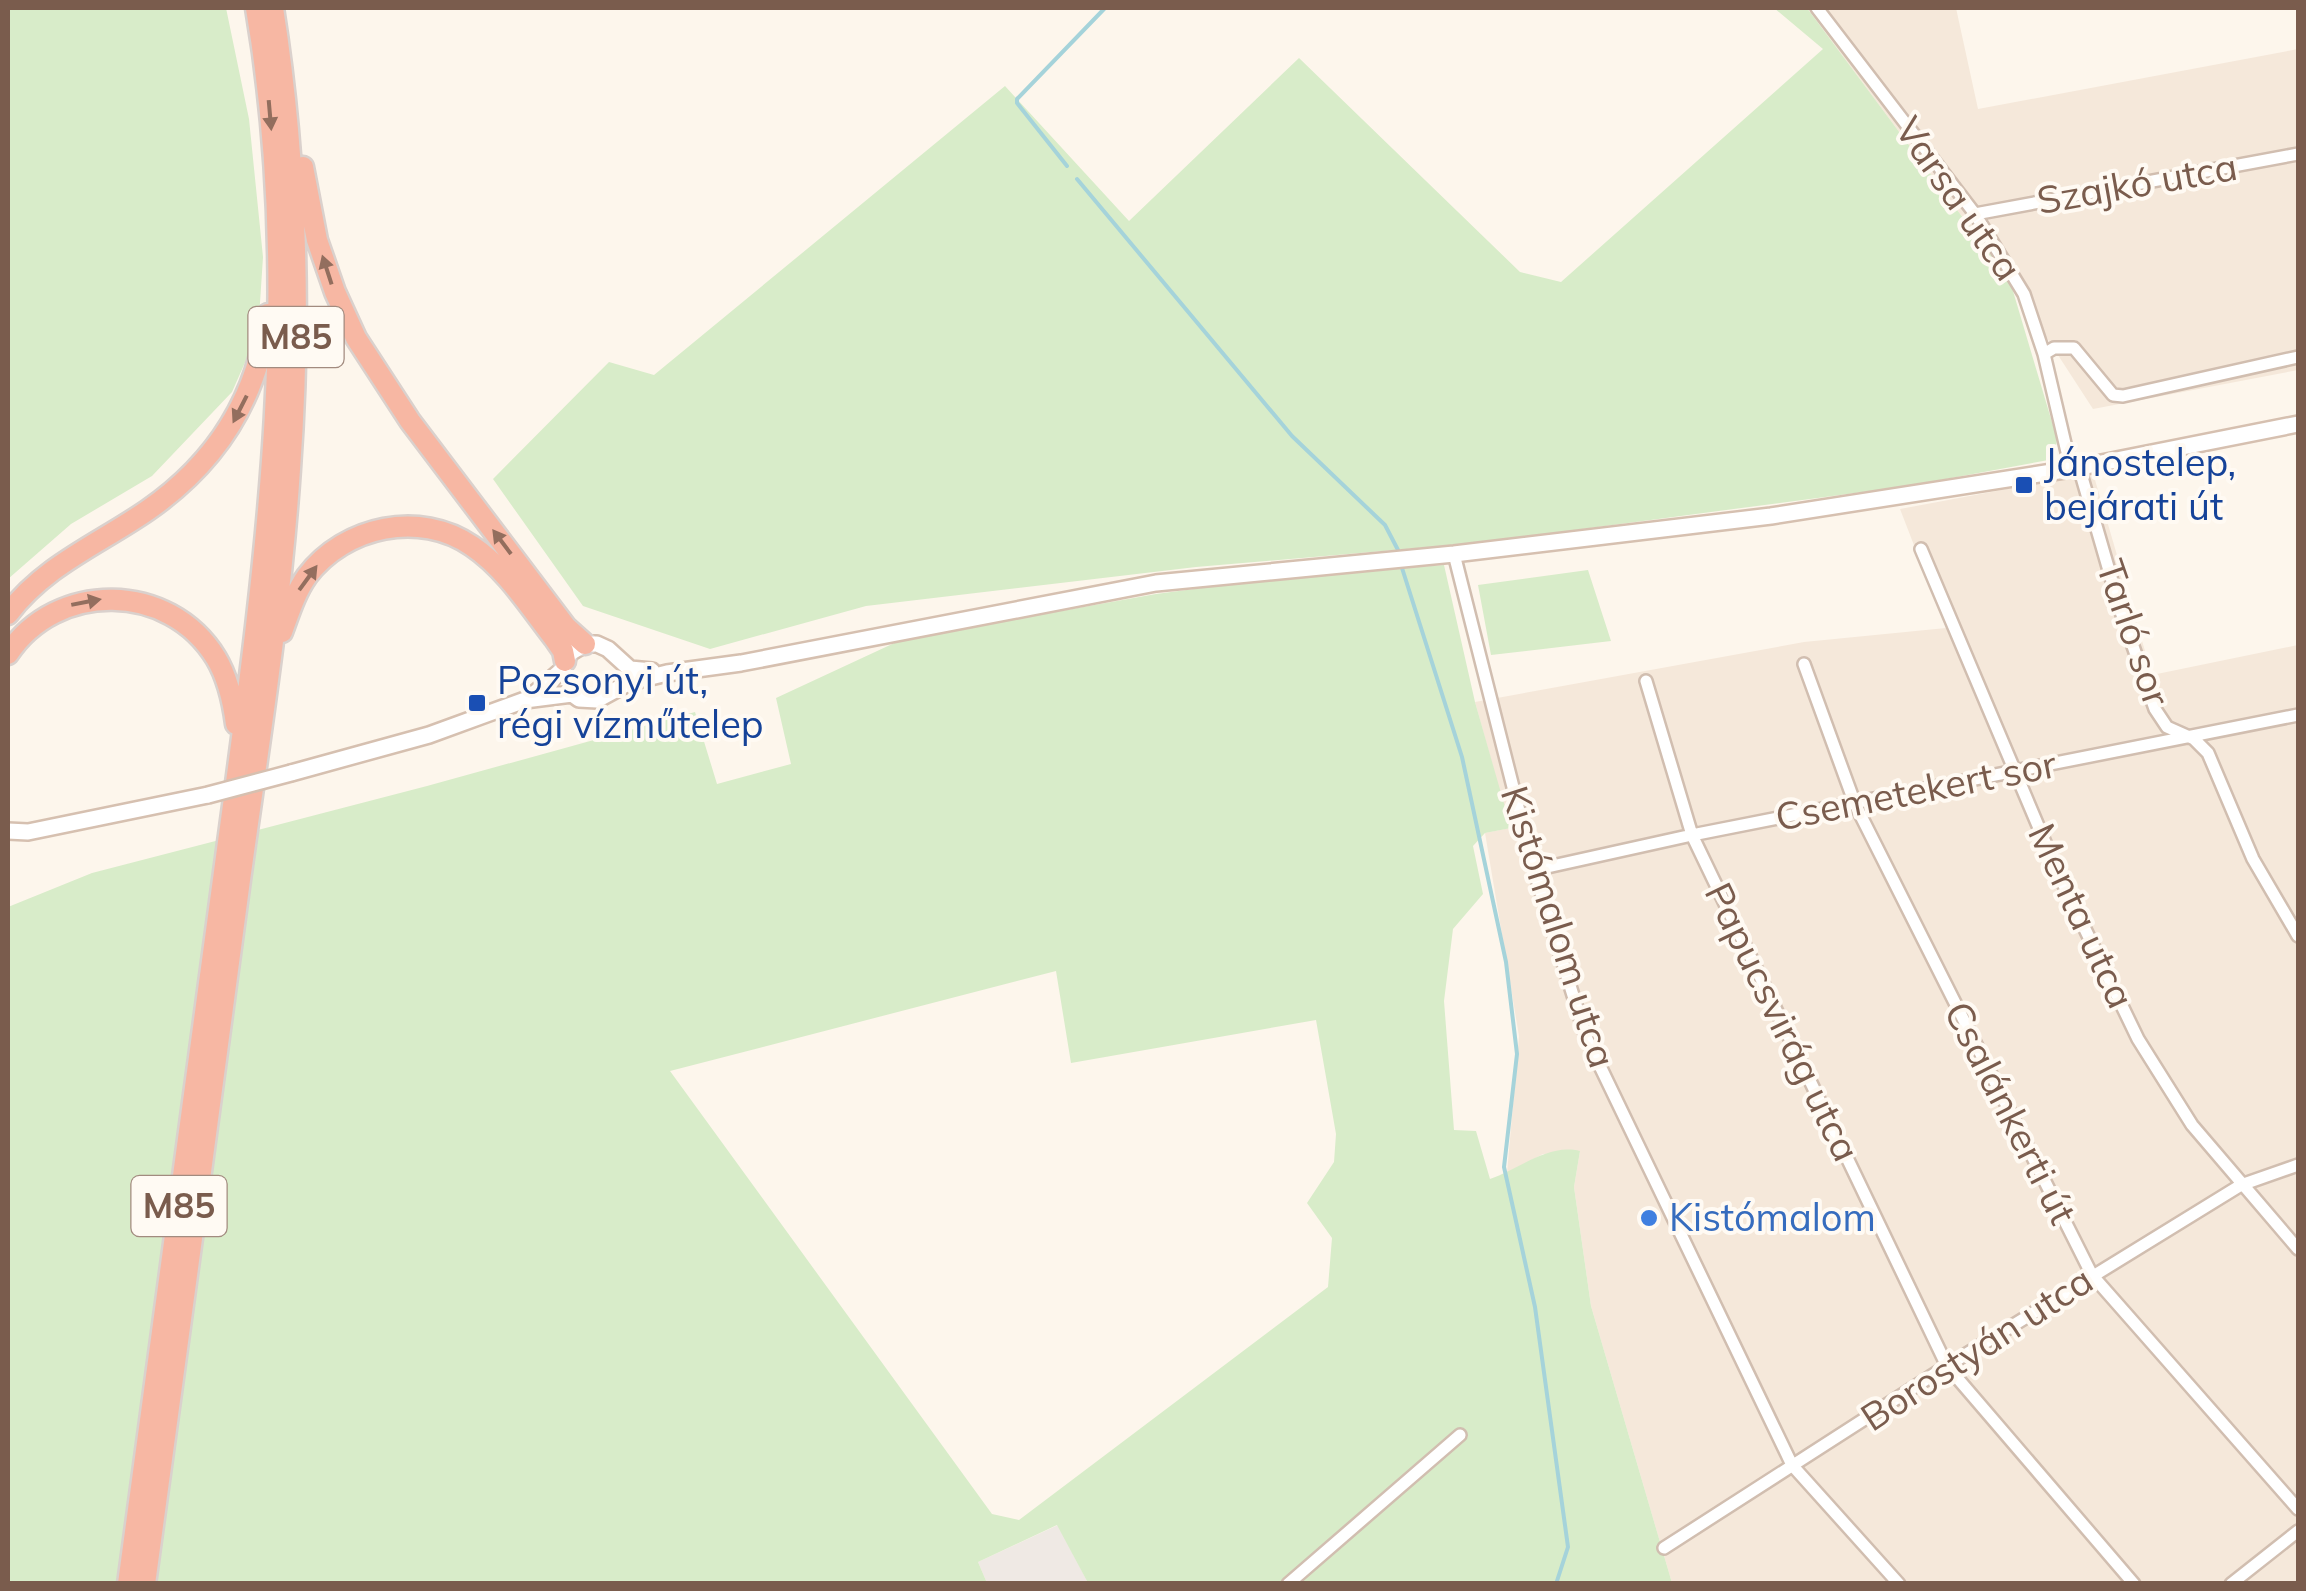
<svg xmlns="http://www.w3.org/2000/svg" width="2306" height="1591" viewBox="0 0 2306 1591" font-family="Mulish,sans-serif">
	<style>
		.residential { fill: #f5e8da }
		.industrial { fill: #efe9e4 }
		.green { fill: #d8ecc9; fill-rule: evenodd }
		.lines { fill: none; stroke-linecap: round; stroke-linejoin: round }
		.stream { stroke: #a5d3da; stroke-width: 4 }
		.street-casing { stroke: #d1beb0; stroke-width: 16 }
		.secondary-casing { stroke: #d6c0b0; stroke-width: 20 }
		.highway-casing { stroke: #dad1cd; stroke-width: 25 }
		.street { stroke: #fff; stroke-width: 11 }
		.secondary { stroke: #fff; stroke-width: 15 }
		.highway { stroke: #f7b7a3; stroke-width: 20 }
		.secondary-bridge-casing { stroke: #d6c0b0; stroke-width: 20; stroke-linecap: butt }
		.secondary-bridge { stroke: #fff; stroke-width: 15 }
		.oneway { fill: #936e5e }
		.transit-dot { fill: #1a4fb4; stroke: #fffaf3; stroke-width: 4 }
		.shop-dot { fill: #3f7fe0; stroke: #fffaf3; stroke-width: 4 }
		.labels { text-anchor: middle; stroke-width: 8; stroke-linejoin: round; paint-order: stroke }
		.shield { fill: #fffaf3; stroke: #a28b7f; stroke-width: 2.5 }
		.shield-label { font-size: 35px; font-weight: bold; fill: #7a5c4d }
		.street-label { font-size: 38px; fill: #7a5c4d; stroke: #fffaf3 }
		.transit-label { font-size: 38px; fill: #164399; stroke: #fffaf3; text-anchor: start }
		.shop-label { font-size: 38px; fill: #366cbe; stroke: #fffaf3; text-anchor: start }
	</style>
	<rect width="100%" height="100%" fill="#fdf6ec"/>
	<path class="residential" d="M1807 8H1956L1978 109 2298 49V370L2093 409 2010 281Z
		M2093 473 2152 675 2298 645V1583H1672L1591 1306 1574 1187 1580 1151 1543 1154 1507 1173 1519 1036 1485 833 1510 828 1475 702 1804 642 1946 628 1900 509Z"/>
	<path class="industrial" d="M1058 1525 1088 1583H987L978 1562Z"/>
	<path class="green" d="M8 8H226L249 119 263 257 258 333 232 392 152 476 71 524 8 579Z
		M1774 8H1807L2010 281 2057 439 2054 459 1908 486 1476 543 1196 567 866 606 710 649 583 606 493 479 609 362 654 375 1005 86 1129 221 1299 58 1520 272 1561 282 1823 49Z
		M1444 565 1475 702 1511 828 1485 833 1473 846 1483 894 1453 929 1444 1001 1454 1130 1476 1131 1490 1179C1520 1169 1548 1143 1580 1151L1574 1187 1591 1306 1672 1583H1088L1057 1525 978 1562 987 1583 8 1584V907L92 873 427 786 695 712 717 784 791 764 776 698 903 639 1156 594 1285 577ZM1056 971 1071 1063 1316 1020 1336 1134 1334 1162 1307 1203 1332 1238 1328 1287 1019 1520 992 1514 670 1071Z
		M1588 570 1611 641 1491 655 1478 585Z"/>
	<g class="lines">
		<path class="stream" d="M1067 166 1017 103V99L1105 8
			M1077 179 1292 436 1385 525 1398 550
			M1402 568 1462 757 1506 962 1517 1054 1504 1167 1535 1307 1568 1547 1556 1584"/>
		<g class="street-casing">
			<path id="street" d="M1817 8 1975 214 2024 294 2044 354 2071 469
				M1975 214 2298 154
				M2044 354 2054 348H2074L2113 395 2123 396 2298 357
				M2079 467 2121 612 2155 709 2167 727 2194 739 2208 753 2253 859 2298 936
				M1921 549 2058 873 2138 1039 2192 1125 2298 1249
				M1454 554 1534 870 1586 1037 1792 1465 1899 1584
				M1804 664 1855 804 2092 1275 2298 1509
				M1646 681 1692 835 1947 1366 2134 1584
				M1534 870 1692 835 2298 715
				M1664 1548 1947 1366 2241 1185 2298 1165
				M1288 1584 1460 1435
				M2231 1584 2298 1531"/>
		</g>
		<g class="secondary-casing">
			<path id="secondary" d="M533 695 562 670 570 653 585 644H597L608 649 630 669 652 671
				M291 773 429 735 525 700 572 694 579 699 597 700 630 682 667 673 741 663 1156 583 1454 554 1771 516 2071 469 2298 424
				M8 831 28 832 208 795"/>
		</g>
		<g class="highway-casing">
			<path id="highway" d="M303 167 317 240 335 292 356 338 410 421 566 627 585 644
				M8 614C45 565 99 544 148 510 217 462 258 396 268 314
				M282 632C289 613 295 593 307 576 345 526 420 510 472 546 506 569 529 606 554 638L563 651 565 661
				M8 654C56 581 169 581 216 658 228 678 233 701 236 724
				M128 1584C160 1346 192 1109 224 872 263 582 306 300 256 8
				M145 1584C177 1349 209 1115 240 880 259 743 281 606 290 469 301 315 297 160 273 8"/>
		</g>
		<use href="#street" class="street"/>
		<use href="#secondary" class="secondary"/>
		<use href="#highway" class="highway"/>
		<g class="secondary-bridge-casing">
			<path id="secondary-bridge" d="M208 795 291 773"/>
		</g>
		<use href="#secondary-bridge" class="secondary-bridge"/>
	</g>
	<defs><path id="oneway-solid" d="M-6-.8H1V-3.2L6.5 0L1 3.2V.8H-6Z" transform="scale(2.5)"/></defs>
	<g class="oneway">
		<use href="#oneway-solid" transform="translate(270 115) rotate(85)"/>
		<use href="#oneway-solid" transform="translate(327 270) rotate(-108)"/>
		<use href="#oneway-solid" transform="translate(240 409) rotate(117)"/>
		<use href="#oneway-solid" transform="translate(502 542) rotate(-127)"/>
		<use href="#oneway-solid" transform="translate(308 578) rotate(-54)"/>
		<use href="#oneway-solid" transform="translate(86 602) rotate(-11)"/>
	</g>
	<g class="transit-dot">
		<rect x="2014" y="475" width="20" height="20" rx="5"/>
		<rect x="467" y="693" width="20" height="20" rx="5"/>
	</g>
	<circle class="shop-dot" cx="1649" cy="1218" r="10"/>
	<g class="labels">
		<g class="shield">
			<rect x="248.5" y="307" width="95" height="60" rx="8"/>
			<rect x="131.5" y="1176" width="95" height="60" rx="8"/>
		</g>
		<g class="shield-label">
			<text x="296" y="349">M85</text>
			<text x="179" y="1218">M85</text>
		</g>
		<g class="street-label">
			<text transform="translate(2137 184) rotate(-10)" y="13">Szajkó utca</text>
			<text transform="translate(1958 199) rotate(55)" y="13">Varsa utca</text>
			<text transform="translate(2133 633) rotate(71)" y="13">Tarló sor</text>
			<text transform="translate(1916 791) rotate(-11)" y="13">Csemetekert sor</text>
			<text transform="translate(2081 916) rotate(65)" y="13">Menta utca</text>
			<text transform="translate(1558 927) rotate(72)" y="13">Kistómalom utca</text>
			<text transform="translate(1782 1022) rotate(64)" y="13">Papucsvirág utca</text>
			<text transform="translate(2010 1113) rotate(63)" y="13">Csalánkerti út</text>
			<text transform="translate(1977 1349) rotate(-33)" y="13">Borostyán utca</text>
		</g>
		<g class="transit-label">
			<text x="2044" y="476">Jánostelep,<tspan x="2044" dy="44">bejárati út</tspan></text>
			<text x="497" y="694">Pozsonyi út,<tspan x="497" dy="44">régi vízműtelep</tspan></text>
		</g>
		<g class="shop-label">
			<text x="1669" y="1231">Kistómalom</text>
		</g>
	</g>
	<rect width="2306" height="1591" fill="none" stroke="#7a5c4d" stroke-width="20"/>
</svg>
